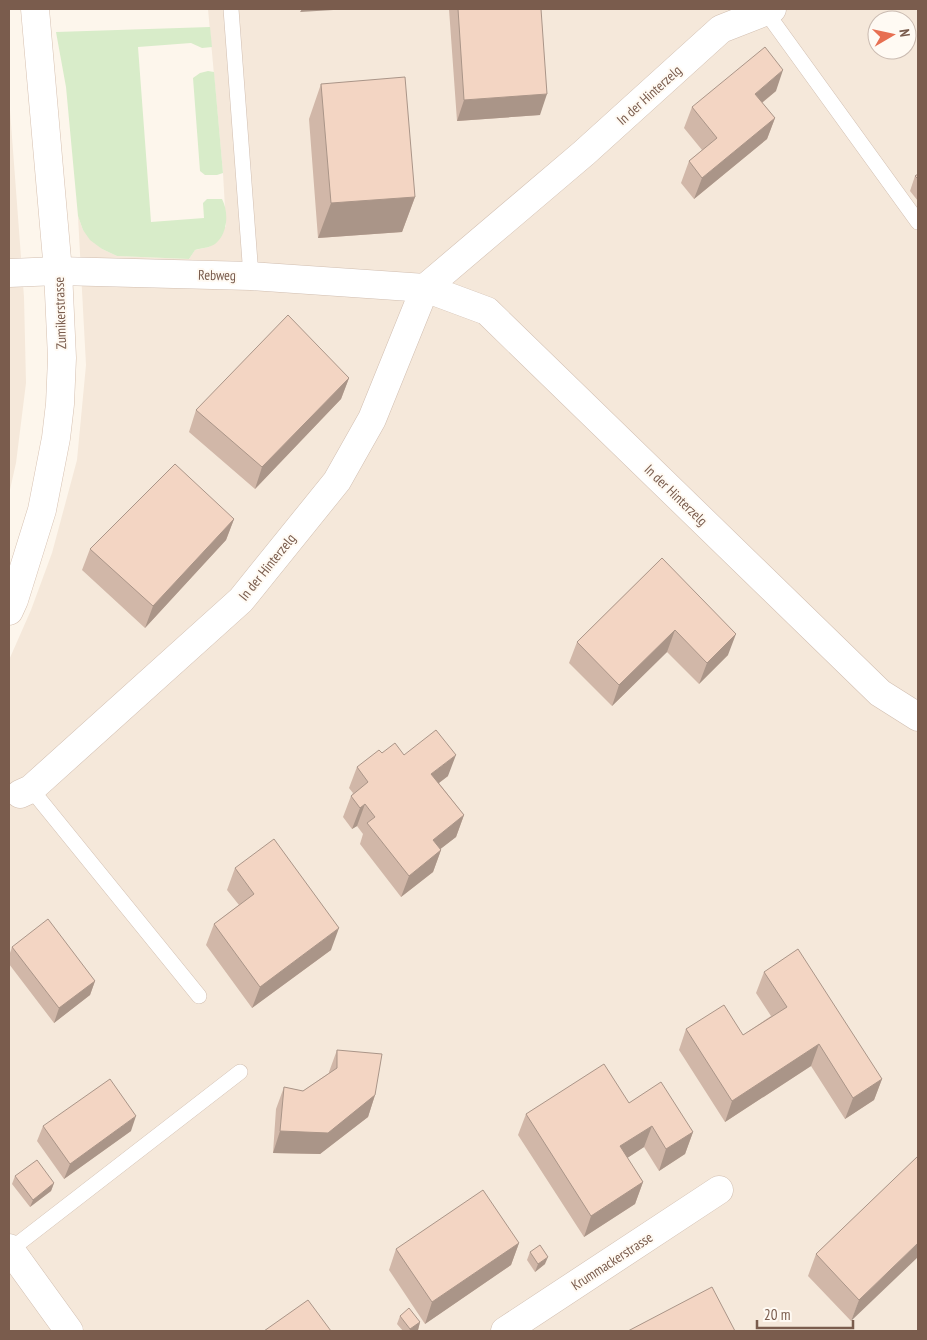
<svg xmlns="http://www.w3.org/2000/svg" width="927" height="1340" viewBox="0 0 927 1340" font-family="'PT Sans Narrow',sans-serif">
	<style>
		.residential { fill: #f5e8da; fill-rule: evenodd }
		.green { fill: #d8ecc9 }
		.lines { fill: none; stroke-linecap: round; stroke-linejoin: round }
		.lane-casing { stroke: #d1beb0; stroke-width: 16 }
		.street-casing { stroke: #d1beb0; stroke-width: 29 }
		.secondary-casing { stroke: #d6c0b0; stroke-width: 29 }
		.lane { stroke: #fff; stroke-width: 15 }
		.street { stroke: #fff; stroke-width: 28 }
		.secondary { stroke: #fff; stroke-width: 28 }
		.wall { fill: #d1b7a8 }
		.shaded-wall { fill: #aa9588 }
		.building { fill: #f3d5c3; stroke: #aa9588 }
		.labels { text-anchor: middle; stroke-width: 4; stroke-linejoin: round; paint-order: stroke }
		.street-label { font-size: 14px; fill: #7a5c4d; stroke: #fffaf3 }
	</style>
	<rect width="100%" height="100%" fill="#fdf6ec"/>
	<path class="residential" d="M208 9H918V1331H9V660L31 610 52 553 77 460 86 365 78 216 83 230 102 249 117 256 189 259 195 250 209 247 226 226 223 173ZM877 20H907V50H877Z
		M9 97 24 297 26 383 16 463 9 494Z"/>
	<path class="green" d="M210 27 212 47 202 48 191 43 138 47 151 222 204 218 203 203 207 199H222C229 212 228 234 215 244 209 248 202 248 195 250L189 259 117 256 102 249 90 240 83 230 78 216 66 87 56 32Z
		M208 71 214 72 223 173 217 175H205L200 171 193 78 200 73Z"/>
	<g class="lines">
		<g class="lane-casing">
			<path id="lane" d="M231 9 251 276
				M766 12 918 222
				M31 789 199 996
				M10 1250 240 1072"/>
		</g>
		<g class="street-casing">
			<path id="street" d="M9 273 58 271 251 276 425 288 487 311 880 693 918 717
				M20 794 31 789 241 600 337 481 372 419 425 288 584 153 721 29 772 9
				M9 1248 69 1331
				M505 1331 719 1190"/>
		</g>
		<g class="secondary-casing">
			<path id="secondary" d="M9 611 14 600 42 510 56 438 60 404 62 358 58 271 35 9"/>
		</g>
		<use href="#lane" class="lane"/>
		<use href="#street" class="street"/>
		<use href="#secondary" class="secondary"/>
	</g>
	<path class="wall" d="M449 9H541L540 115 457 121Z
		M321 84 415 197 402 232 318 238 309 119Z
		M776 91 762 103 775 118 767 139 694 199 681 183 689 161 702 150 684 128 692 107Z
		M918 174V201L910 191 915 176Z
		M349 378 341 399 255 489 189 432 196 410Z
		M234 519 226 540 145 628 82 570 90 549Z
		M662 558 728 655 699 684 667 652 612 706 569 663 577 642Z
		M404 755 448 776 439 783 464 815 456 837 440 849 441 850 433 872 401 897 360 844 363 834 357 826 352 829 343 817 351 796 353 793 349 788 357 767Z
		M235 868 331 950 252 1008 206 945 214 924 239 905 227 890Z
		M12 947 95 981 90 995 54 1023 9 964V956Z
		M764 972 882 1079 874 1100 845 1119 811 1066 725 1122 679 1050 686 1029 743 1035 771 1016 756 993Z
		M337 1050 375 1095 368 1117 320 1154 273 1153 276 1109 284 1087 303 1091 329 1073V1072Z
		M629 1103 693 1132 685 1154 659 1171 644 1147 627 1158 643 1182 635 1204 584 1237 518 1135 526 1114Z
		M43 1126 131 1131 64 1179 37 1141Z
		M918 1156 851 1321 808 1276 816 1254Z
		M15 1176 54 1183 51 1191 30 1207 12 1184Z
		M519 1243 511 1265 425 1324 389 1270 396 1249Z
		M530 1252 545 1264 535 1272 527 1260Z
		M400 1316 420 1322 418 1330 415 1331H403L397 1324Z"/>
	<path class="shaded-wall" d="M302 9H350L300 12Z
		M783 70 776 91 747 115 755 94Z
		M547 94 540 115 457 121 464 100Z
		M775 118 767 139 694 199 702 178Z
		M415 197 402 232 318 238 331 203Z
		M349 378 341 399 255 489 262 467Z
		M234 519 226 540 145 628 153 606Z
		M675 630 667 652 612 706 619 685Z
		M736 634 728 655 699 684 707 663Z
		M456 755 448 776 423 795 431 774Z
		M365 804 357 826 352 829 360 808Z
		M464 815 456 837 425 861 433 840Z
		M441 850 433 872 401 897 409 876Z
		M339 928 331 950 252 1008 260 987Z
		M95 981 90 995 54 1023 59 1008Z
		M819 1044 811 1066 725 1122 732 1101Z
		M882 1079 874 1100 845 1119 853 1098Z
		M375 1095 368 1117 320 1154 273 1153 280 1131Z
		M136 1116 131 1131 64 1179 70 1164Z
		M652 1126 644 1147 612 1168 620 1146Z
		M693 1132 685 1154 659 1171 666 1149Z
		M643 1182 635 1204 584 1237 591 1216Z
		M54 1183 51 1191 30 1207 33 1200Z
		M519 1243 511 1265 425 1324 432 1302Z
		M918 1243V1257L851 1321 859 1300Z
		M548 1257 545 1264 535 1272 538 1264Z
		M420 1322 418 1330 415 1331H409L410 1329Z"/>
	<path class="building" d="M458 9H541L547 94 464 100Z
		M765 47 783 70 755 94 775 118 702 178 689 161 717 138 692 107Z
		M405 77 415 197 331 203 321 84Z
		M918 174V179L915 176Z
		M288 315 349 378 262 467 196 410Z
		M175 464 234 519 153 606 90 549Z
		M662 558 736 634 707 663 675 630 619 685 577 642Z
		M436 730 456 755 431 774 464 815 433 840 441 850 409 876 367 823 375 817 365 804 360 808 351 796 368 782 357 767 379 750 382 753 395 743 404 755Z
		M274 839 339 928 260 987 214 924 254 894 235 868Z
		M48 919 95 981 59 1008 12 947Z
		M798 949 882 1079 853 1098 819 1044 732 1101 686 1029 724 1005 743 1035 787 1007 764 972Z
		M337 1050 382 1054 375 1095 328 1133 280 1131 284 1087 303 1091 337 1068Z
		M604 1064 629 1103 661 1082 693 1132 666 1149 652 1126 620 1146 643 1182 591 1216 526 1114Z
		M110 1079 136 1116 70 1164 43 1126Z
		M918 1156V1243L859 1300 816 1254Z
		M37 1160 54 1183 33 1200 15 1176Z
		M483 1190 519 1243 432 1302 396 1249Z
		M540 1245 548 1257 538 1264 530 1252Z
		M712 1287 735 1331H628Z
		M308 1300 331 1331H264Z
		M409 1308 420 1322 410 1329 400 1316Z"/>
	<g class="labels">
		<g class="street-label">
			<text transform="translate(649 95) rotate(-42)" y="5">In der Hinterzelg</text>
			<text transform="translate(217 275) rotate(1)" y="5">Rebweg</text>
			<text transform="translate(60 313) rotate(-92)" y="5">Zumikerstrasse</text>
			<text transform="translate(676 495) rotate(44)" y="5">In der Hinterzelg</text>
			<text transform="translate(267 567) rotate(-51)" y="5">In der Hinterzelg</text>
			<text transform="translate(612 1261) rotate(-33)" y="5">Krummackerstrasse</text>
		</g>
	</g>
	<rect width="927" height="1340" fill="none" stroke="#7a5c4d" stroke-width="20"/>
	<g transform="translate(892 35) rotate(81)"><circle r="24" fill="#fffaf3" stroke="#cabbb1"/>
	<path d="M0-4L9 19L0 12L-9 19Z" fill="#e76f51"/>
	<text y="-8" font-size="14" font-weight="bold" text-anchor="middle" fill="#7a5c4d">N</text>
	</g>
	<path d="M757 1320v8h96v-8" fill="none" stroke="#7a5c4d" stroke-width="2.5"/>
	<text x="764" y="1320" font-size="15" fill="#7a5c4d" stroke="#fffaf3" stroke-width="4" paint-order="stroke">20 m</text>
</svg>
